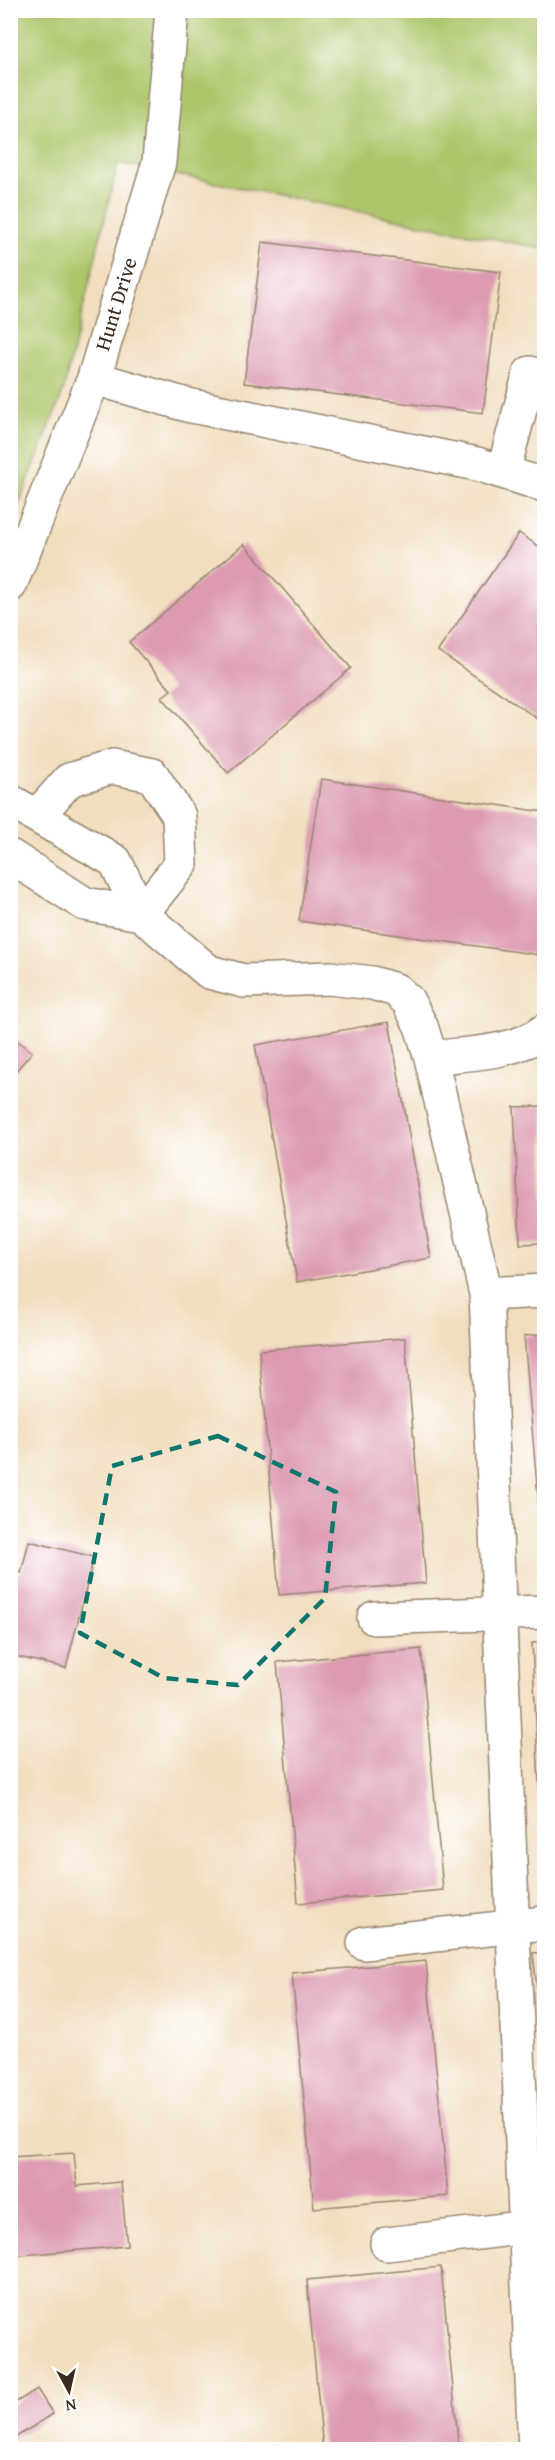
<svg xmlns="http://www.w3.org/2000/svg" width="555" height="2460" viewBox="0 0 555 2460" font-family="'Gentium Book Plus',serif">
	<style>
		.green { fill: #adc66b; stroke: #747844; stroke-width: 1.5 }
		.building { fill: #dd9bb2 }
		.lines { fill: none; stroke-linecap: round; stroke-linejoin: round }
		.minor-casing { stroke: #96846e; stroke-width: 36 }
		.minor { stroke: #fff; stroke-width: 33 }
		.marked { fill: none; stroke: #0f766e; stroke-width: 4.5; stroke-dasharray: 12 8; stroke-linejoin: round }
		.labels { text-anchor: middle; stroke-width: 4.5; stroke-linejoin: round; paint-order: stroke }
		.street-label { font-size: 21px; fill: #3b2a1e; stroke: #fff }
	</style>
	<rect width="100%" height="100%" fill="#fff"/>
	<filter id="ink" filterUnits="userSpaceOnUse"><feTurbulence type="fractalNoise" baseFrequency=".0167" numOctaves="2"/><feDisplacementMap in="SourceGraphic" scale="12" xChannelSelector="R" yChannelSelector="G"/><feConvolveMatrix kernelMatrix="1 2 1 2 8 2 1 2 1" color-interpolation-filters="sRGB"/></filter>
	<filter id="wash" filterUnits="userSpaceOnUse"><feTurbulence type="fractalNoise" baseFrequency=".008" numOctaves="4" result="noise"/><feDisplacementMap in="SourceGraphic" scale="24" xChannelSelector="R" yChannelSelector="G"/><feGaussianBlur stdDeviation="1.35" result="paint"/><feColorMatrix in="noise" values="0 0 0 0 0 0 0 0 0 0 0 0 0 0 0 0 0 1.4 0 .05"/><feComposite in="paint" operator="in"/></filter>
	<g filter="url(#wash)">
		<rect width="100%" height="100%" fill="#f1debf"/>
		<path class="green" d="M11 11H544V249L118 163 63 392 11 524Z"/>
		<g id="blocks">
			<path class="building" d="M262 242 501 272 483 413 244 383Z
				M519 533 544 550V723L438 651Z
				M244 544 351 668 228 773 162 697 171 690 129 642Z
				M321 779 544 812V923L540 955 299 921Z
				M389 1022 431 1258 297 1282 255 1045Z
				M10 1035 32 1052 10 1078Z
				M544 1106V1243L520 1244 514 1107Z
				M544 1334V1555H543L524 1336Z
				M405 1338 426 1583 279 1595 259 1350Z
				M29 1541 94 1557 66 1668 10 1655V1570L21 1573Z
				M544 1642V1864H543L532 1643Z
				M421 1649 443 1890 298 1903 277 1662Z
				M544 1952V2042H543L533 1953Z
				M426 1961 448 2196 314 2208 292 1973Z
				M74 2153 77 2186 121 2182 127 2246 10 2256V2157Z
				M441 2267 459 2450H323L307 2280Z
				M37 2389 53 2414 10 2441V2406Z"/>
		</g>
	</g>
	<g filter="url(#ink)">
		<use href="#blocks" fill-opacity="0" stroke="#96846e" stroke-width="1.5"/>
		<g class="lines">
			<g class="minor-casing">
				<path id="minor" d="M94 378 187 405 477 464 544 485
					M503 472 530 373
					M10 585 94 378 159 162 172 10
					M10 801 115 861 141 914 209 972 244 981 330 978 372 983 396 990 408 1001 421 1026 431 1058 486 1294 535 2450
					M37 816 69 780 112 767 152 775 179 816 181 864 141 914
					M10 856 85 904 141 914
					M431 1058C467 1053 514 1054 544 1031
					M486 1294 544 1291
					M374 1618 544 1612
					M364 1943 544 1923
					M387 2244 544 2225"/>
			</g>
			<use href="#minor" class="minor"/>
		</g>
	</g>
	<path class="marked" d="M218 1436 336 1492 325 1598 238 1685 164 1678 80 1633 112 1466Z"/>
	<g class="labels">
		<g class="street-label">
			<text transform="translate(116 304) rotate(-73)" y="7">Hunt Drive</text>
		</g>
	</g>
	<rect width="555" height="2460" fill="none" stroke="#fff" stroke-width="36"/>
	<g transform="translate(69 2391) rotate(172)" stroke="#ffffff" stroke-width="4.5" paint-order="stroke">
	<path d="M0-4.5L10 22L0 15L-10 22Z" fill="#3b2a1e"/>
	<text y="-9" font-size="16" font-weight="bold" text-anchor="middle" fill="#3b2a1e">N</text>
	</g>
</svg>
